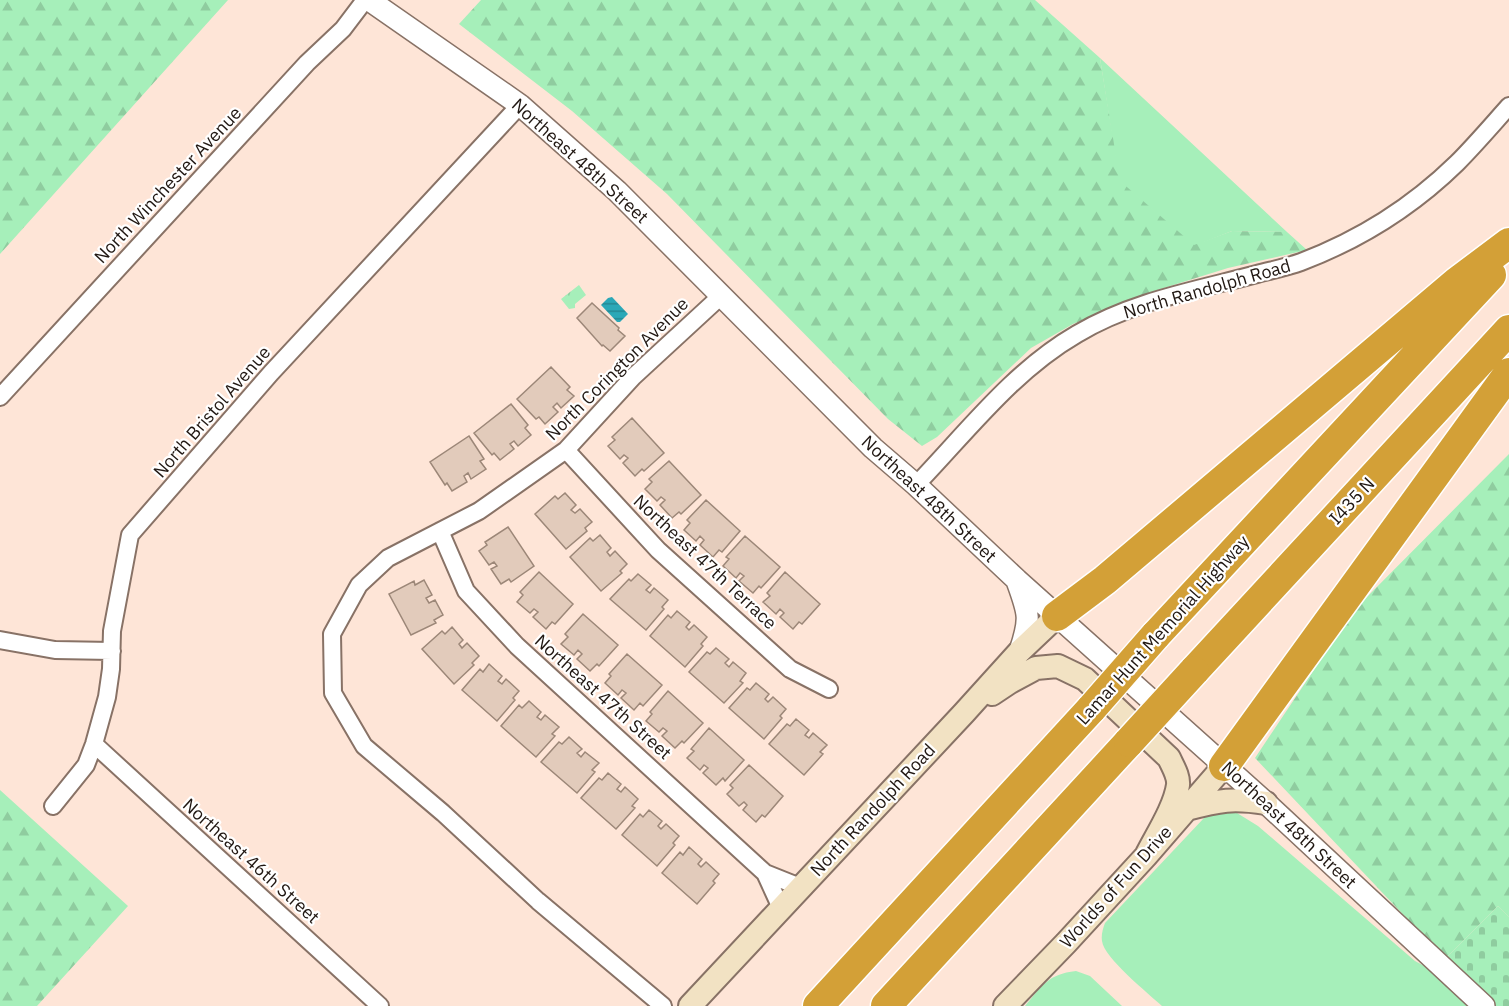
<svg xmlns="http://www.w3.org/2000/svg" width="1509" height="1006" viewBox="0 0 1509 1006" font-family="'IBM Plex Sans',sans-serif">
	<style>
		.green { fill: #a6efba }
		.forest { fill: url(#forest-firs) }
		.cemetery { fill: url(#cemetery-stones) }
		.park { fill: url(#park-tufts) }
		.water { fill: url(#water-rules) }
		.building { fill: #e2cbbb; stroke: #9c8778; stroke-width: 1.5 }
		.lines { fill: none; stroke-linecap: round; stroke-linejoin: round }
		.minor-casing { stroke: #887266; stroke-width: 20 }
		.tertiary-casing { stroke: #887266; stroke-width: 24 }
		.secondary-casing { stroke: #887266; stroke-width: 26 }
		.motorway-casing { stroke: #fff; stroke-width: 33 }
		.minor { stroke: #fff; stroke-width: 16 }
		.tertiary { stroke: #fff; stroke-width: 21 }
		.secondary { stroke: #f2e2c3; stroke-width: 22 }
		.motorway { stroke: #d3a037; stroke-width: 30 }
		.motorway-bridge-casing { stroke: #fff; stroke-width: 33; stroke-linecap: butt }
		.motorway-bridge { stroke: #d3a037; stroke-width: 30 }
		.labels { text-anchor: middle; stroke-width: 4.5; stroke-linejoin: round; paint-order: stroke }
		.street-label { font-size: 18px; fill: #201712; stroke: #fff }
	</style>
	<defs>
		<pattern id="forest-firs" width="22" height="20" patternUnits="userSpaceOnUse" patternTransform="scale(1.5)"><rect width="22" height="20" fill="#a6efba"/><path d="M5 1l3.5 6h-7zM16 11l3.5 6h-7z" fill="#8fcc9f"/></pattern>
		<pattern id="cemetery-stones" width="16" height="16" patternUnits="userSpaceOnUse" patternTransform="scale(1.5)"><rect width="16" height="16" fill="#a6efba"/><path d="M2 7V4a2 2 0 0 1 4 0v3zM10 15v-3a2 2 0 0 1 4 0v3z" fill="#8fcc9f"/></pattern>
		<pattern id="park-tufts" width="24" height="20" patternUnits="userSpaceOnUse" patternTransform="scale(1.5)"><rect width="24" height="20" fill="#a6efba"/><path d="M3 7l-1-3M5 7V3M7 7l1-3M15 17l-1-3M17 17v-4M19 17l1-3" fill="none" stroke="#8fcc9f"/></pattern>
		<pattern id="water-rules" width="6" height="5" patternUnits="userSpaceOnUse" patternTransform="scale(1.5)"><rect width="6" height="5" fill="#2ba8b7"/><path d="M0 2.5h6" fill="none" stroke="#248893"/></pattern>
	</defs>
	<rect width="100%" height="100%" fill="#fee5d7"/>
	<path class="green" d="M1100 58 1287 232 1232 231 1194 246 1119 181Z
		M1219 809 1237 813 1258 826 1415 961 1430 969 1468 1006H1162C1148 993 1104 958 1102 941 1101 935 1103 928 1105 923L1204 818Z
		M1076 971 1090 976 1122 1006H1025C1042 986 1048 974 1076 971Z"/>
	<path class="forest" d="M0 0H228L0 254Z
		M481 0H1035L1100 58 1120 181 1194 245 1232 231 1287 232 1307 250 1228 268 1151 292 1073 324 1031 348 937 437 922 446 888 419 667 194 572 111 459 24Z
		M1509 454V917L1498 906 1445 959 1255 758 1354 610Z
		M0 790 128 906 37 1006H0Z"/>
	<path class="cemetery" d="M1498 906 1509 917V1006H1496L1445 959Z"/>
	<path class="park" d="M579 285 586 295 575 304V308L569 309 561 299Z"/>
	<path class="water" d="M612 297 628 314 620 322H617L601 305 608 298Z"/>
	<path class="building" d="M592 303 619 328 618 330 625 336 610 351 603 345 602 346 577 318Z
		M551 367 570 387 567 390 574 396 561 408 557 403 553 407 558 412 545 424 539 417 536 419 517 399Z
		M511 404 528 425 525 428 531 435 518 446 514 441 510 444 514 449 500 460 494 453 492 455 474 433Z
		M632 418 664 453 644 471 642 469 635 476 623 463 628 458 624 455 620 459 608 446 615 440 612 437Z
		M469 436 484 459 480 461 486 469 471 479 468 473 464 476 467 482 452 491 447 483 445 485 430 462Z
		M669 461 701 495 681 514 679 512 672 518 660 505 665 500 661 497 657 501 645 489 652 482 649 479Z
		M565 493 576 505 571 510 575 513 580 509 592 522 585 528 587 531 566 549 535 514 555 496 558 499Z
		M706 500 740 531 722 552 719 550 713 557 700 545 704 540 700 536 696 541 684 530 690 523 687 520Z
		M508 527 534 566 511 582 509 579 501 584 491 569 497 566 494 562 489 565 479 551 487 545 485 542Z
		M600 535 611 548 607 552 610 556 615 551 627 564 620 571 622 573 601 591 570 557 590 538 593 541Z
		M745 536 780 567 761 588 759 586 753 593 739 581 744 576 740 573 736 578 723 566 729 559 726 557Z
		M539 572 573 604 555 624 552 622 546 629 533 617 538 612 534 609 530 613 517 602 523 595 520 592Z
		M785 572 820 604 802 624 799 622 793 629 780 617 784 613 780 609 776 614 763 602 770 596 767 593Z
		M638 574 651 585 646 590 650 593 654 588 668 600 662 607 664 609 646 630 610 599 629 579 631 581Z
		M424 580 432 595 426 598 429 603 435 600 443 615 434 620 436 623 411 635 389 594 414 581 415 585Z
		M677 611 690 622 686 627 689 630 694 625 707 637 701 644 703 646 685 667 650 636 668 615 671 618Z
		M583 614 618 645 599 666 597 664 590 671 577 659 582 654 578 650 574 655 561 644 568 637 565 634Z
		M452 627 463 640 459 644 462 648 467 643 479 656 472 663 474 665 454 684 422 649 442 631 445 634Z
		M716 648 729 659 725 663 729 667 733 662 746 673 740 681 743 683 724 703 689 672 707 652 710 654Z
		M627 654 662 685 643 706 640 703 634 710 621 698 626 693 622 690 618 695 605 683 611 676 609 674Z
		M489 664 502 676 498 681 502 684 506 679 519 691 513 698 515 700 497 721 462 690 480 669 483 672Z
		M756 683 769 694 765 699 768 702 773 697 786 709 780 716 782 718 764 739 729 708 747 688 750 690Z
		M668 691 703 723 684 743 682 741 675 748 662 736 667 731 663 728 659 732 646 721 652 714 650 712Z
		M529 701 541 712 537 717 541 720 545 715 559 727 552 734 555 736 536 757 501 726 519 705 522 708Z
		M796 719 809 730 805 735 809 738 813 733 827 745 820 752 823 754 804 775 769 744 787 724 790 726Z
		M709 728 744 760 725 781 723 778 716 785 703 773 708 768 704 765 700 770 687 758 694 751 691 749Z
		M569 737 582 749 577 753 581 757 585 752 599 763 592 770 595 772 577 793 541 762 559 742 562 744Z
		M749 765 783 796 765 817 762 815 756 822 743 810 747 805 744 802 739 806 727 794 733 788 730 785Z
		M608 773 621 784 617 789 621 792 625 787 638 799 632 806 635 808 616 829 581 798 599 778 602 780Z
		M649 810 662 821 658 826 661 829 666 824 679 836 673 843 675 845 657 866 622 835 640 814 643 817Z
		M689 847 702 859 698 864 701 867 706 862 719 874 713 881 715 883 697 904 662 873 680 852 683 855Z"/>
	<g class="lines">
		<g class="minor-casing">
			<path id="minor" d="M0 397 307 63 343 29 365 0
				M566 450 658 550 790 669 829 689
				M916 485C967 432 1013 371 1077 334 1132 301 1197 290 1257 274 1272 270 1287 267 1301 262 1359 240 1413 206 1457 163 1475 145 1492 125 1509 106
				M440 531 466 591 517 646 765 873 800 887
				M0 640 55 650 112 651
				M94 744 380 1006
				M53 806 86 765 94 744 107 697 111 669 112 631 130 535 271 373 520 105
				M765 873 781 908
				M663 1006 538 901 443 813 364 746 333 693 332 634 359 585 388 558 479 511 566 450 633 377 722 295"/>
		</g>
		<g class="tertiary-casing">
			<path id="tertiary" d="M369 0 520 105 617 191 873 448 916 485 1017 580 1266 803 1484 1006
				M1017 581C1029 614 1031 618 1020 651"/>
		</g>
		<g class="secondary-casing">
			<path id="secondary" d="M992 694 1010 682 1036 668 1058 666 1085 679 1169 758C1173 767 1179 776 1178 785 1175 807 1156 836 1146 856
				M1187 809C1220 800 1233 798 1266 803
				M690 1006 964 713 1020 651 1057 616
				M1005 1006 1066 943 1146 856 1224 766"/>
		</g>
		<g class="motorway-casing">
			<path id="motorway" d="M1057 616 1105 580 1457 282 1509 243
				M1155 636 1491 275
				M1194 671 1509 330
				M1224 766 1509 373
				M818 1006 1092 708
				M886 1006 1129 742"/>
		</g>
		<use href="#minor" class="minor"/>
		<use href="#tertiary" class="tertiary"/>
		<use href="#secondary" class="secondary"/>
		<use href="#motorway" class="motorway"/>
		<g class="motorway-bridge-casing">
			<path id="motorway-bridge" d="M1092 708 1155 636
				M1129 742 1194 671"/>
		</g>
		<use href="#motorway-bridge" class="motorway-bridge"/>
	</g>
	<g class="labels">
		<g class="street-label">
			<text transform="translate(580 161) rotate(42)" y="6">Northeast 48th Street</text>
			<text transform="translate(168 185) rotate(-47)" y="6">North Winchester Avenue</text>
			<text transform="translate(1207 289) rotate(-16)" y="6">North Randolph Road</text>
			<text transform="translate(617 369) rotate(-45)" y="6">North Corington Avenue</text>
			<text transform="translate(212 412) rotate(-49)" y="6">North Bristol Avenue</text>
			<text transform="translate(929 499) rotate(43)" y="6">Northeast 48th Street</text>
			<text transform="translate(1352 501) rotate(-47)" y="6">I435 N</text>
			<text transform="translate(705 562) rotate(43)" y="6">Northeast 47th Terrace</text>
			<text transform="translate(1163 630) rotate(-48)" y="6">Lamar Hunt Memorial Highway</text>
			<text transform="translate(603 697) rotate(42)" y="6">Northeast 47th Street</text>
			<text transform="translate(873 810) rotate(-47)" y="6">North Randolph Road</text>
			<text transform="translate(1289 825) rotate(43)" y="6">Northeast 48th Street</text>
			<text transform="translate(251 861) rotate(42)" y="6">Northeast 46th Street</text>
			<text transform="translate(1116 887) rotate(-48)" y="6">Worlds of Fun Drive</text>
		</g>
	</g>
</svg>
